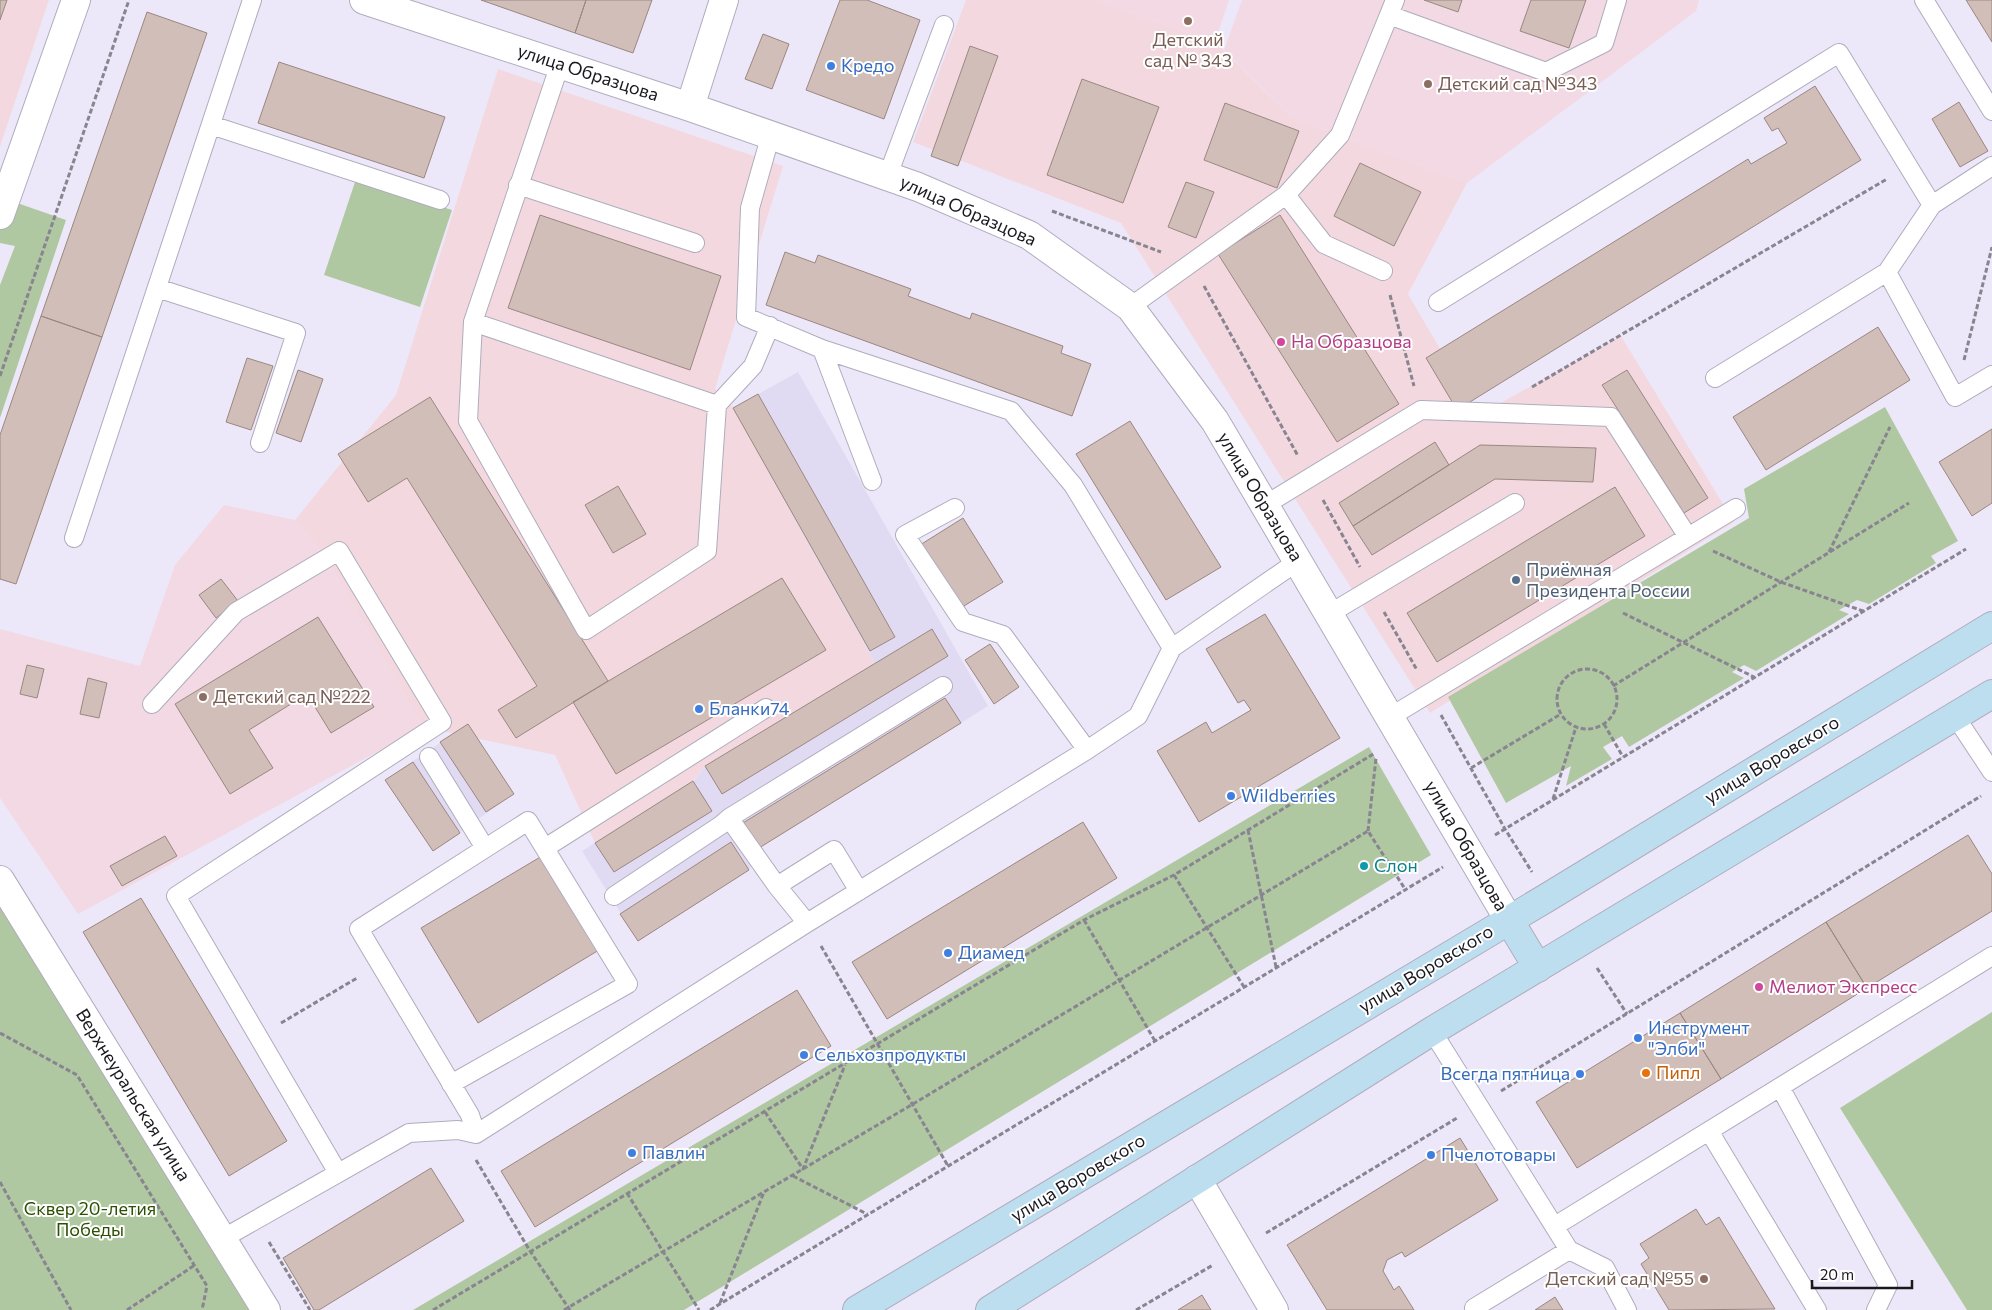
<svg xmlns="http://www.w3.org/2000/svg" width="1992" height="1310" viewBox="0 0 1992 1310" font-family="Commissioner,sans-serif">
	<style>
		.commercial { fill: #f3d9df }
		.built { fill: #e1daf3 }
		.education { fill: #f2d9e4 }
		.green { fill: #b0c8a1 }
		.building { fill: #d2beb8; stroke: #9a8782 }
		.lines { fill: none; stroke-linecap: round; stroke-linejoin: round }
		.service-casing { stroke: #b0acbd; stroke-width: 20 }
		.minor-casing { stroke: #b0acbd; stroke-width: 30 }
		.tertiary-casing { stroke: #b0acbd; stroke-width: 30 }
		.secondary-casing { stroke: #b0acbd; stroke-width: 30 }
		.path { stroke: #888490; stroke-width: 3; stroke-dasharray: 5 2.5; stroke-linecap: butt }
		.service { stroke: #fff; stroke-width: 18 }
		.minor { stroke: #fff; stroke-width: 28 }
		.tertiary { stroke: #fff; stroke-width: 28 }
		.secondary { stroke: #bddeef; stroke-width: 28 }
		.education-dot { fill: #8d6e63; stroke: #fff; stroke-width: 2 }
		.shop-dot { fill: #3f7fe0; stroke: #fff; stroke-width: 2 }
		.hotel-dot { fill: #d1479c; stroke: #fff; stroke-width: 2 }
		.service-dot { fill: #5c6f8a; stroke: #fff; stroke-width: 2 }
		.culture-dot { fill: #0f9aa8; stroke: #fff; stroke-width: 2 }
		.food-dot { fill: #e8710a; stroke: #fff; stroke-width: 2 }
		.labels { text-anchor: middle; stroke-width: 4; stroke-linejoin: round; paint-order: stroke }
		.education-label { font-size: 18px; fill: #785e54; stroke: #fff; text-anchor: start }
		.shop-label { font-size: 18px; fill: #366cbe; stroke: #fff; text-anchor: start }
		.street-label { font-size: 18px; fill: #1a181e; stroke: #fff }
		.hotel-label { font-size: 18px; fill: #b23c85; stroke: #fff; text-anchor: start }
		.service-label { font-size: 18px; fill: #4e5e75; stroke: #fff; text-anchor: start }
		.culture-label { font-size: 18px; fill: #0d838f; stroke: #fff; text-anchor: start }
		.food-label { font-size: 18px; fill: #c56008; stroke: #fff; text-anchor: start }
		.park-label { font-size: 18px; fill: #2b5002; stroke: #fff }
	</style>
	<rect width="100%" height="100%" fill="#ede8f9"/>
	<path class="commercial" d="M0 0H49L0 147Z
		M966 0H1093L1215 42 1291 117 1467 183 1408 294 1479 415 1621 336 1734 522 1430 713 1121 223 913 142Z
		M498 69 783 166 715 389 733 408 875 663 705 766 693 781 595 843 555 755 423 727 326 559 295 520 396 395Z"/>
	<path class="built" d="M798 372 988 706 759 848 749 870 638 941 582 851 693 782 705 766 875 663 733 408Z
		M468 724 514 794 433 851 385 780Z"/>
	<path class="education" d="M1093 0H1229L1215 42Z
		M1242 0H1699L1696 11 1467 183 1291 117 1224 50Z
		M224 505 295 520 326 559 423 727 78 914 0 798V629L140 666 175 565Z"/>
	<path class="green" d="M356 179 452 210 420 307 324 275Z
		M0 197 66 220 0 418V285L15 246 0 243Z
		M1885 407 1958 541 1931 556 1936 563 1869 604 1857 600 1839 610 1849 614 1756 671 1744 665 1732 672 1744 678 1629 747 1622 736 1603 747 1612 759 1566 786 1571 766 1506 803 1448 697 1749 518 1744 489Z
		M1369 747 1431 855 684 1310H413Z
		M0 901 249 1310H0Z
		M1992 1012V1310H1967L1840 1108Z"/>
	<path class="building" d="M0 0H7L0 20Z
		M481 0H586L575 33Z
		M586 0H652L633 53 575 33Z
		M840 0H867L920 20 884 119 806 90Z
		M1424 0H1462L1458 12Z
		M1531 0H1586L1569 48 1520 31Z
		M1966 0H1992V42Z
		M147 12 207 33 102 337 41 316Z
		M763 34 789 44 772 89 745 79Z
		M970 46 998 56 958 166 931 156Z
		M279 62 445 117 424 178 258 123Z
		M1082 79 1159 107 1123 203 1047 175Z
		M1815 86 1861 160 1457 410 1426 358 1748 159 1751 164 1787 143 1778 128 1772 131 1764 118Z
		M1959 102 1988 151 1960 167 1932 119Z
		M1225 103 1299 131 1277 188 1204 160Z
		M1360 163 1421 192 1394 246 1334 216Z
		M1186 182 1214 192 1196 238 1168 227Z
		M540 215 721 276 690 370 508 308Z
		M1280 215 1399 404 1337 442 1218 254Z
		M785 252 815 263 818 255 911 289 908 296 970 319 972 313 1063 346 1061 353 1091 364 1072 416 766 305Z
		M41 316 102 337 16 584 0 579V435Z
		M1878 327 1910 380 1766 470 1733 417Z
		M247 358 273 366 251 430 226 422Z
		M298 370 323 379 301 442 276 433Z
		M1627 370 1708 498 1684 513 1602 385Z
		M758 394 895 637 870 651 733 408Z
		M430 397 608 681 516 738 498 710 537 686 407 478 368 502 338 454Z
		M1130 421 1221 567 1166 600 1076 454Z
		M1992 429V503L1972 516 1939 462Z
		M1435 442 1449 465 1353 526 1339 503Z
		M1480 445 1596 448 1593 482 1495 479 1372 555 1353 526Z
		M618 486 646 534 613 553 585 505Z
		M1615 487 1645 536 1437 662 1407 613Z
		M963 518 1003 582 959 609 920 545Z
		M782 578 826 650 616 774 573 702Z
		M221 579 238 601 216 618 199 595Z
		M1265 614 1340 738 1199 822 1157 751 1206 722 1212 733 1251 710 1244 700 1238 703 1206 649Z
		M318 617 374 707 331 733 307 694 249 730 273 768 230 794 175 704Z
		M932 629 948 656 722 794 705 766Z
		M990 644 1019 687 994 704 965 660Z
		M27 665 44 669 37 698 20 694Z
		M88 678 107 683 99 718 80 714Z
		M945 698 961 723 759 848 743 823Z
		M468 724 514 794 486 812 440 742Z
		M413 762 460 833 433 851 385 780Z
		M693 781 712 811 614 872 595 843Z
		M1083 822 1117 878 887 1019 852 962Z
		M1968 835 1992 874V911L1867 988 1826 922Z
		M165 836 177 856 122 886 110 866Z
		M731 842 749 870 638 941 620 914Z
		M542 856 599 950 478 1023 421 928Z
		M141 898 287 1141 229 1176 83 932Z
		M1826 922 1867 988 1721 1079 1680 1013Z
		M797 990 831 1046 535 1227 501 1171Z
		M1680 1013 1721 1079 1577 1168 1536 1102Z
		M1460 1138 1498 1200 1405 1257 1402 1252 1387 1260 1383 1271 1394 1290 1399 1286 1414 1310H1327L1287 1245Z
		M431 1168 464 1221 319 1310H314L283 1258Z
		M1696 1209 1706 1225 1719 1217 1775 1309 1669 1310 1641 1264 1649 1258 1640 1244Z
		M1202 1295 1211 1310H1178Z
		M1555 1297 1563 1310H1535Z"/>
	<g class="lines">
		<g class="service-casing">
			<path id="service" d="M1924 0 1992 111
				M1389 15 1395 0
				M560 64 473 322 468 421 586 630 707 551 717 405 753 366 770 326
				M211 125 440 200
				M888 175 944 25
				M518 185 695 243
				M1286 195 1324 244 1383 271
				M1887 272 1955 397 1992 375
				M157 288 296 333 260 443
				M1438 302 1839 53 1932 205
				M1130 307 1286 195 1340 135 1389 15 1546 72 1604 43 1617 0
				M473 322 717 405
				M822 349 872 481
				M1715 378 1887 272 1932 205 1992 166
				M1265 505 1421 410 1611 417 1688 537
				M955 508 905 535 963 622 1003 635 1087 750
				M74 538 252 0
				M1329 614 1515 503
				M1172 648 1298 561
				M152 704 236 612 339 551 442 722 176 896 338 1173
				M1955 716 1992 772
				M1390 717 1736 508
				M429 757 485 848
				M729 818 777 886 807 923
				M545 848 766 708
				M777 886 834 850 859 891
				M614 896 721 825 729 818 943 686
				M1432 1031 1569 1250 1474 1308 1476 1310
				M451 1084 628 984 528 821 359 929 470 1115 476 1134 807 923 1087 750 1138 716 1172 648 1073 485 1011 411 822 349 746 317 750 208 771 134
				M1780 1087 1888 1285 1876 1310
				M1709 1131 1817 1310
				M1555 1226 1992 956
				M222 1239 409 1133 458 1130 476 1134
				M1569 1250 1605 1268 1627 1310"/>
		</g>
		<g class="minor-casing">
			<path id="minor" d="M364 0 690 107 918 187 1029 235 1130 307 1215 421 1509 920
				M690 107 724 0
				M0 215 76 0
				M0 880 266 1310"/>
		</g>
		<g class="tertiary-casing">
			<path id="tertiary" d="M1197 1179 1274 1310"/>
		</g>
		<g class="secondary-casing">
			<path id="secondary" d="M1509 920 1538 968
				M857 1310 1548 897 1992 626
				M990 1310 1432 1031 1992 694"/>
		</g>
		<path class="path" d="M1052 211 1161 252
			M1204 286 1298 456
			M1390 295 1414 386
			M1964 360 1992 247
			M0 376 129 0
			M1532 387 1887 179
			M1323 500 1360 567
			M1713 551 1781 582 1863 611
			M1829 552 1890 427
			M1384 612 1417 670
			M1623 613 1754 677
			M1557 699a30 30 0 1 1 60 0a30 30 0 1 1-60 0Z
			M1613 686 1909 503
			M1441 715 1505 829 1532 872
			M1604 724 1623 757
			M1471 768 1561 714
			M1553 799 1576 727
			M1248 830 1276 967
			M1368 831 1376 758
			M1495 835 1966 549
			M1174 875 1244 987
			M1084 920 1155 1041
			M821 946 948 1166
			M1597 968 1627 1014
			M281 1023 357 978
			M0 1033 77 1075 207 1286 202 1310
			M1501 1091 1981 796
			M765 1112 803 1169 845 1065
			M476 1160 530 1251 570 1310
			M793 1176 867 1214
			M0 1182 71 1310
			M627 1193 699 1310
			M1266 1233 1457 1118
			M269 1242 310 1310
			M720 1303 764 1192
			M127 1310 195 1265
			M433 1310 1084 920 1174 875 1375 753
			M564 1310 913 1104 1368 831 1405 889
			M710 1310 1443 867
			M1136 1310 1213 1265"/>
		<use href="#service" class="service"/>
		<use href="#minor" class="minor"/>
		<use href="#tertiary" class="tertiary"/>
		<use href="#secondary" class="secondary"/>
	</g>
	<g class="education-dot">
		<circle cx="1188" cy="21" r="5"/>
		<circle cx="1428" cy="84" r="5"/>
		<circle cx="203" cy="697" r="5"/>
		<circle cx="1704" cy="1279" r="5"/>
	</g>
	<g class="shop-dot">
		<circle cx="831" cy="66" r="5"/>
		<circle cx="699" cy="709" r="5"/>
		<circle cx="1231" cy="796" r="5"/>
		<circle cx="948" cy="953" r="5"/>
		<circle cx="1638" cy="1038" r="5"/>
		<circle cx="804" cy="1055" r="5"/>
		<circle cx="1580" cy="1074" r="5"/>
		<circle cx="632" cy="1153" r="5"/>
		<circle cx="1431" cy="1155" r="5"/>
	</g>
	<g class="hotel-dot">
		<circle cx="1281" cy="342" r="5"/>
		<circle cx="1759" cy="987" r="5"/>
	</g>
	<circle class="service-dot" cx="1516" cy="580" r="5"/>
	<circle class="culture-dot" cx="1364" cy="866" r="5"/>
	<circle class="food-dot" cx="1646" cy="1073" r="5"/>
	<g class="labels">
		<g class="education-label">
			<text x="1188" y="46" text-anchor="middle">Детский<tspan x="1188" dy="21">сад № 343</tspan></text>
			<text x="1438" y="90">Детский сад №343</text>
			<text x="213" y="703">Детский сад №222</text>
			<text x="1694" y="1285" text-anchor="end">Детский сад №55</text>
		</g>
		<g class="shop-label">
			<text x="841" y="72">Кредо</text>
			<text x="709" y="715">Бланки74</text>
			<text x="1241" y="802">Wildberries</text>
			<text x="958" y="959">Диамед</text>
			<text x="1648" y="1034">Инструмент<tspan x="1648" dy="21">"Элби"</tspan></text>
			<text x="814" y="1061">Сельхозпродукты</text>
			<text x="1570" y="1080" text-anchor="end">Всегда пятница</text>
			<text x="642" y="1159">Павлин</text>
			<text x="1441" y="1161">Пчелотовары</text>
		</g>
		<g class="street-label">
			<text transform="translate(588 73) rotate(18)" y="6">улица Образцова</text>
			<text transform="translate(968 211) rotate(24)" y="6">улица Образцова</text>
			<text transform="translate(1260 497) rotate(59)" y="6">улица Образцова</text>
			<text transform="translate(1772 760) rotate(-31)" y="6">улица Воровского</text>
			<text transform="translate(1466 846) rotate(60)" y="6">улица Образцова</text>
			<text transform="translate(1426 969) rotate(-31)" y="6">улица Воровского</text>
			<text transform="translate(133 1095) rotate(58)" y="6">Верхнеуральская улица</text>
			<text transform="translate(1078 1178) rotate(-31)" y="6">улица Воровского</text>
		</g>
		<g class="hotel-label">
			<text x="1291" y="348">На Образцова</text>
			<text x="1769" y="993">Мелиот Экспресс</text>
		</g>
		<g class="service-label">
			<text x="1526" y="576">Приёмная<tspan x="1526" dy="21">Президента России</tspan></text>
		</g>
		<g class="culture-label">
			<text x="1374" y="872">Слон</text>
		</g>
		<g class="food-label">
			<text x="1656" y="1079">Пипл</text>
		</g>
		<g class="park-label">
			<text x="90" y="1215">Сквер 20-летия<tspan x="90" dy="21">Победы</tspan></text>
		</g>
	</g>
	<path d="M1812 1280v8h100v-8" fill="none" stroke="#1a181e" stroke-width="2.5"/>
	<text x="1820" y="1280" font-size="15" fill="#1a181e" stroke="#ffffff" stroke-width="4" paint-order="stroke">20 m</text>
</svg>
